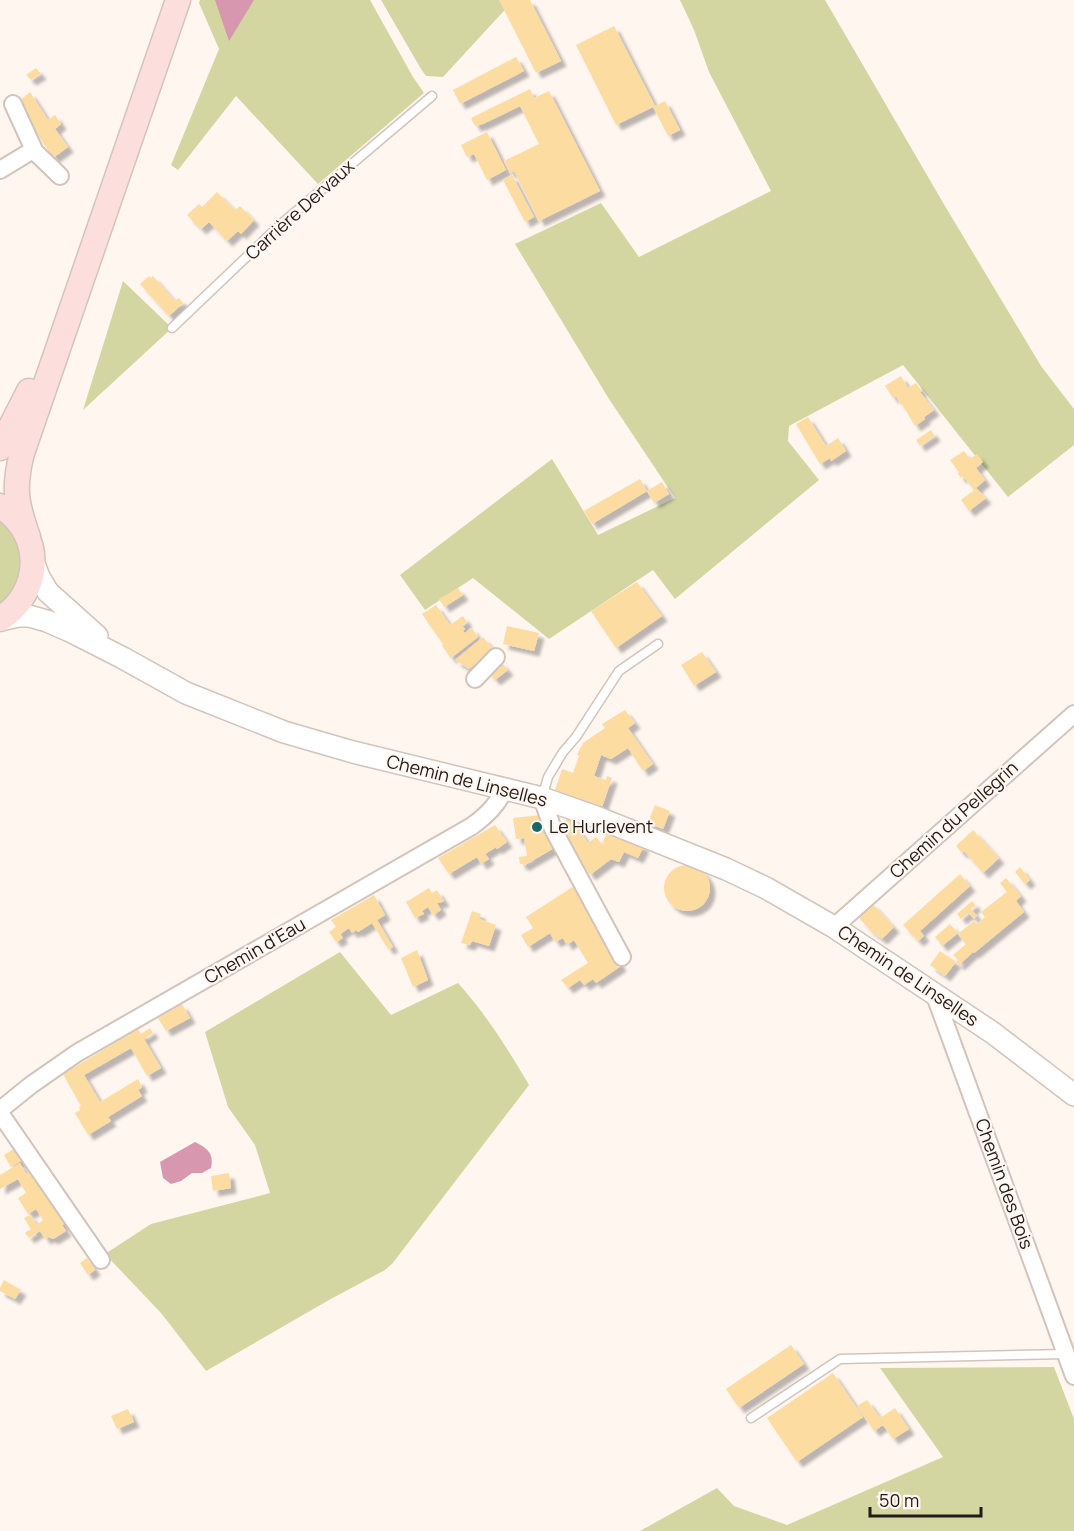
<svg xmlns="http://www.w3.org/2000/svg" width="1074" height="1531" viewBox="0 0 1074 1531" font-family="Manrope,sans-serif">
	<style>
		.grass { fill: #d3d6a1 }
		.water { fill: #d797af }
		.building { fill: #fddca2; filter: url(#shadow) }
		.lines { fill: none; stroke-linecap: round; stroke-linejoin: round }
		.service-casing { stroke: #d2c4bb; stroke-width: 11 }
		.minor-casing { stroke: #d2c4bb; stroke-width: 20 }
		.tertiary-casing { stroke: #d2c4bb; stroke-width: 24 }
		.secondary-casing { stroke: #d2c4bb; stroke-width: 27 }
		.service { stroke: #fff; stroke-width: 8 }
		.minor { stroke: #fff; stroke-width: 16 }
		.tertiary { stroke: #fff; stroke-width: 21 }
		.secondary { stroke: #fcdfdd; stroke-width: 24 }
		.poi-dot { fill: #1a6869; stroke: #fff6f0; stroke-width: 2 }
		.labels { text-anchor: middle; stroke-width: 4.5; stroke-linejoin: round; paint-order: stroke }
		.street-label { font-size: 18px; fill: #211c19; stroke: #fff6f0 }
		.poi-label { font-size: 18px; fill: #211c19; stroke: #fff6f0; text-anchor: start }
	</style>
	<defs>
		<filter id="shadow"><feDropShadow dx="5.5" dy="5.5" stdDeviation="1.5" flood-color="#0004"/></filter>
	</defs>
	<rect width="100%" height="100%" fill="#fff6f0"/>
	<path class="grass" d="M200 0H370L413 77 424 93 318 184 236 96 178 170 171 165 219 49 199 3Z
		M381 0H514L443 77 426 76 421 69Z
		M680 0H825L945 206 1041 366 1074 409V445L1008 497 903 365 789 426 788 441 819 480 675 599 653 570 549 639 473 578 425 610 400 575 552 459 598 535 675 498 609 399 515 244 601 203 639 257 771 191 709 72 694 30Z
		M123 281 172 328 83 410Z
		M0 517 7 523 22 551 19 583 0 607Z
		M340 952 391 1015 458 983C486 1014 508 1049 529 1085L392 1264 385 1270 329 1300 206 1371 161 1313 105 1254 151 1224 270 1193 255 1145 228 1107 205 1032Z
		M1054 1367 1074 1419V1531H640L717 1488 734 1506 787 1525 943 1457 880 1368Z"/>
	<path class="water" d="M215 0H254L229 41Z
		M195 1142C208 1149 214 1153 211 1168L202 1173H192L181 1181 171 1184 163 1178 160 1162Z"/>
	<path class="building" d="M499 0H530L561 61 536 73Z
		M614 26 655 106 616 125 576 45Z
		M516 57 524 71 460 104 453 90Z
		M36 68 41 74 31 80 26 75Z
		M530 89 534 98 549 91 600 191 539 221 514 171 510 173 504 161 539 144 520 106 483 124 475 126 471 118Z
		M30 92 48 120 55 115 61 124 55 129 68 147 53 158 17 103Z
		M665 101 680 130 668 136 653 107Z
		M487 132 506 170 487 180 474 154 467 157 461 145Z
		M512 175 534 217 525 222 503 180Z
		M217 192 235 210 240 206 254 220 241 234 238 231 227 241 209 222 201 229 187 215 199 204 202 207Z
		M149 276 151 278 153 276 175 301 179 298 183 303 169 316 140 284Z
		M901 376 908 388 916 383 922 391 920 392 934 410 924 417 925 419 915 426 902 404 901 405 896 396 893 398 885 386Z
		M808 417 826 446 838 438 846 451 831 461 830 458 820 464 796 424Z
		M931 430 935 436 920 446 916 440Z
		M964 451 970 459 977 454 983 462 976 468 985 480 976 488 986 498 969 511 961 500 974 490 963 476 961 478 958 474 959 472 950 460Z
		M640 479 647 491 592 524 584 511Z
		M662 482 669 494 654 503 647 491Z
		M637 582 662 616 616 648 591 611Z
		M458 588 463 595 444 607 439 599Z
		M436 605 450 625 463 616 467 622 462 626 465 629 463 631 465 633 472 628 478 637 451 658 442 646 443 644 422 614Z
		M507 626 539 633 534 651 503 644Z
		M483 637 493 649 469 669 455 660Z
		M702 652 716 672 694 686 681 665Z
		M500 661 508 670 495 680 487 671Z
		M625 710 635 723 628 728 653 764 643 771 628 748 611 759 601 755 594 776 606 780 607 776 612 778 602 807 555 790 562 769 573 773 579 756 577 755 583 743 605 728 602 724Z
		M655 805 670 811 663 829 648 823Z
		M541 815 556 847 523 866V864H520L519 857 527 856 524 838 516 839 513 818Z
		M570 817 588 843 596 837 603 845 604 843 603 842 607 832 644 846 638 858 624 852 619 862 611 859 590 875 557 826Z
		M495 825 507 842 497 849 496 847 485 854 489 859 481 864 477 857 449 874 438 858Z
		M973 830 999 858 983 873 964 851 962 853 956 846Z
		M664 888a23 23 0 1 1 46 0a23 23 0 1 1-46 0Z
		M1020 867 1030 880 1025 884 1015 872Z
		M960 874 970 886 920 931 924 936 918 941 903 925Z
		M1006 878 1021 896 1016 901 1024 912 974 953 973 952 959 965 956 962 958 960 953 955 966 944 958 934 974 921 977 924 985 917 981 912 1007 892 1000 883Z
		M574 886 621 966 596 983 593 979 584 985 580 980 568 988 561 980 588 963 574 940 567 945 563 938 555 942 550 933 528 947 521 935 533 928 526 917Z
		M429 888 432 893 437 890 444 901 439 903 438 902 437 903 441 910 433 915 428 907 422 911 424 914 415 918 406 902Z
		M374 895 385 915 377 920 393 947 388 949 372 923 358 932 356 930 352 933 349 928 340 934 343 938 336 942 329 932 336 927 331 920Z
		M972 901 976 906 971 909 977 916 974 919 969 913 961 919 957 914Z
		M872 903 894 927 882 939 871 931 860 919V915Z
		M472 911 481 914 479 919 496 925 489 946 472 941 470 945 461 943Z
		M950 924 958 933 942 946 935 937Z
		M417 950 428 980 413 987 401 958Z
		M940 951 956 962 945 976 930 965Z
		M182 1004 190 1018 166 1031 158 1018Z
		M150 1028 153 1033 144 1039 161 1068 147 1076 131 1048 84 1075 100 1102 138 1079 142 1087 138 1090 142 1096 108 1117 111 1121 88 1135 75 1113 80 1110 79 1107 81 1106 63 1074 138 1029 141 1034Z
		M17 1147 24 1159 11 1167 4 1155Z
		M20 1163 26 1174 32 1171 64 1224 62 1225 66 1231 53 1239 49 1237 45 1239 40 1231 29 1238 25 1233 31 1229 24 1218 30 1215 37 1225 43 1220 36 1209 28 1214 18 1198 26 1193 18 1179 0 1189V1175Z
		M229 1173 231 1188 213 1191 211 1176Z
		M87 1258 95 1270 88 1275 80 1263Z
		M4 1280 21 1290 15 1299 0 1291V1288Z
		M791 1345 804 1364 739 1408 726 1389Z
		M833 1373 863 1417 797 1462 767 1418Z
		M867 1400 880 1418 895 1408 909 1429 893 1439 883 1425 874 1431 857 1406Z
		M128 1409 134 1422 117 1429 111 1416Z"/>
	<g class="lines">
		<g class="service-casing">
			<path id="service" d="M172 328 281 224 432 96
				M542 798 548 777 563 752 576 737 619 671 658 644
				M751 1418 840 1359 1066 1354"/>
		</g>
		<g class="minor-casing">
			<path id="minor" d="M13 104 34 150
				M0 170 33 150 60 176
				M475 679 496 657
				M542 798 553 829 622 957
				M834 927 1074 714
				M934 993 1074 1376
				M0 1110 31 1085 77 1053 472 826C487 815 497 805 505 789
				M0 1113 101 1260"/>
		</g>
		<g class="tertiary-casing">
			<path id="tertiary" d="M33 561 39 577 48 592 97 636
				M0 620 19 616H29L47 621 70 631 123 658 186 693 284 732 353 752 542 798 596 817 726 869 766 888 834 927 993 1033 1074 1095"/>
		</g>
		<g class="secondary-casing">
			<path id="secondary" d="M0 448 29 391
				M0 506C44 533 43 592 0 619
				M28 537C16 503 13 488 22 453L178 0"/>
		</g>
		<use href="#service" class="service"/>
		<use href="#minor" class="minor"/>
		<use href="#tertiary" class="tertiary"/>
		<use href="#secondary" class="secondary"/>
	</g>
	<circle class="poi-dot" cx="537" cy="827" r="6"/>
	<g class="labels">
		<g class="street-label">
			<text transform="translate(300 210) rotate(-42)" y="6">Carrière Dervaux</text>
			<text transform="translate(467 781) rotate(14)" y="6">Chemin de Linselles</text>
			<text transform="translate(954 820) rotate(-42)" y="6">Chemin du Pellegrin</text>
			<text transform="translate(255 951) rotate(-30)" y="6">Chemin d'Eau</text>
			<text transform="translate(908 976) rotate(34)" y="6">Chemin de Linselles</text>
			<text transform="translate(1004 1184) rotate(70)" y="6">Chemin des Bois</text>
		</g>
		<g class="poi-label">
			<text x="549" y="833">Le Hurlevent</text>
		</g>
	</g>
	<path d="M870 1507v9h111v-9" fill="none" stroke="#211c19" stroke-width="3"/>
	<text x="879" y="1507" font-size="18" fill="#211c19" stroke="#fff6f0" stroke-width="4.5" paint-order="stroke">50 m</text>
</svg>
